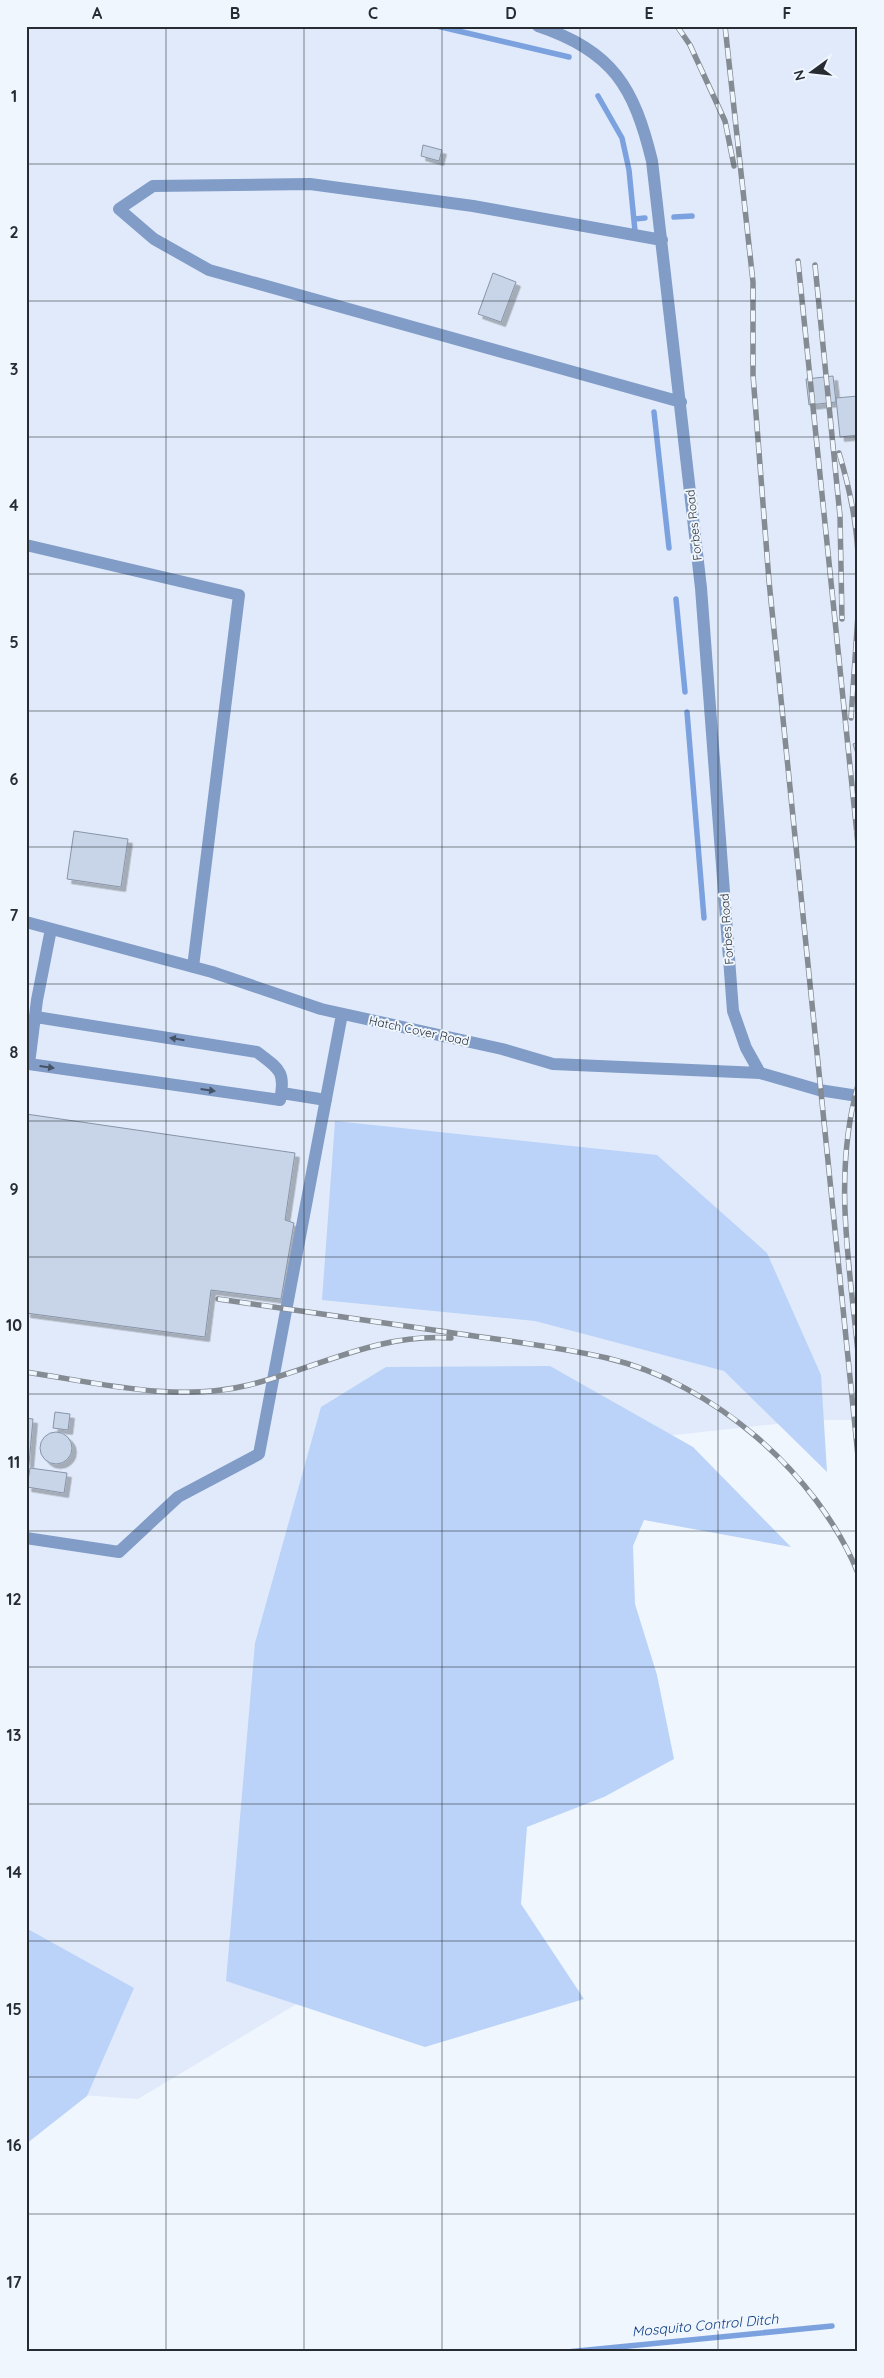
<svg xmlns="http://www.w3.org/2000/svg" width="884" height="2378" viewBox="0 0 884 2378" font-family="Quicksand,sans-serif">
	<style>
		.built { fill: #e0eafa }
		.green { fill: #bbd3f9 }
		.lines { fill: none; stroke-linecap: round; stroke-linejoin: round }
		.stream { stroke: #7ba2df; stroke-width: 5.5 }
		.building { fill: #c8d5e9; stroke: #8894a7; filter: url(#shadow) }
		.minor { stroke: #809cc7; stroke-width: 12 }
		.rail-casing { stroke: #858b92; stroke-width: 5.5 }
		.rail { stroke: #f0f6fe; stroke-width: 4; stroke-dasharray: 11; stroke-linecap: butt }
		.oneway { fill: #465367 }
		.grid { fill: none; stroke: #272c33; stroke-width: 1; stroke-opacity: 0.55 }
		.labels { text-anchor: middle; stroke-width: 4; stroke-linejoin: round; paint-order: stroke }
		.street-label { font-size: 12px; fill: #272c33; stroke: #f0f6fe }
		.water-label { font-size: 14px; font-style: italic; fill: #0d3d84; stroke: #f0f6fe }
		.neatline { fill: none; stroke: #272c33; stroke-width: 2 }
		.grid-label { font-size: 16px; text-anchor: middle; font-weight: bold; fill: #272c33 }
	</style>
	<defs>
		<filter id="shadow"><feDropShadow dx="4.5" dy="4.5" stdDeviation="0" flood-color="#0004"/></filter>
	</defs>
	<rect width="100%" height="100%" fill="#f0f6fe"/>
	<path class="built" d="M26 26H858V1420H813L464 1458 305 1999 138 2099 26 2091Z"/>
	<path class="green" d="M335 1121 657 1155 767 1253 821 1375 827 1472 724 1371 535 1321 322 1300Z
		M550 1366 693 1447 791 1547 644 1520 633 1546 635 1604 657 1675 674 1759 604 1797 527 1827 521 1904 584 1999 425 2047 226 1981 255 1643 321 1407 386 1367Z
		M26 1928 134 1988 87 2096 26 2144Z"/>
	<g class="lines">
		<path class="stream" d="M437 26 569 57
			M598 96 622 138 629 170 635 231
			M674 217 692 216
			M635 219 645 218
			M654 412 669 548
			M676 599 685 692
			M687 712 704 918
			M567 2352 832 2326"/>
	</g>
	<path class="building" d="M423 145 442 150 439 161 421 156Z
		M493 273 516 282 501 322 478 314Z
		M833 376 836 402 809 405 806 379Z
		M858 396V435L840 437 836 398Z
		M858 742V760L853 744Z
		M74 831 128 839 121 887 67 879Z
		M26 1114 295 1153 285 1220 294 1223 281 1299 211 1290 205 1337 26 1313Z
		M55 1412 70 1414 68 1430 53 1428Z
		M26 1418 33 1419 28 1475H26Z
		M40 1448a16 16 0 1 1 32 0a16 16 0 1 1-32 0Z
		M30 1468 67 1473 64 1493 27 1487Z"/>
	<g class="lines">
		<path class="minor" d="M538 26C613 51 634 87 652 161L701 588 733 1011 746 1048 760 1073
			M662 240 473 206 310 184 153 186 119 209 154 239 209 270 681 402
			M26 545 239 595 193 967
			M26 922 212 972 321 1009 502 1049 553 1064 760 1073 819 1090 858 1096
			M36 1017 257 1052C279 1069 286 1071 280 1100L29 1064 37 1000 51 929
			M282 1093 326 1100
			M26 1538 119 1552 178 1497 259 1454 342 1014"/>
		<g class="rail-casing">
			<path id="rail" d="M677 26 690 45 725 121 734 166
				M725 26 753 282V375L769 581 858 1456
				M798 261 858 844
				M815 265 840 516 842 619
				M839 453C849 486 856 518 858 553
				M851 718 858 615
				M858 1085C833 1173 849 1262 858 1352
				M218 1299C294 1310 371 1321 447 1332 500 1340 555 1346 607 1358 713 1383 817 1473 858 1573
				M26 1372C99 1383 176 1403 249 1385 318 1368 377 1333 451 1338"/>
		</g>
		<use href="#rail" class="rail"/>
	</g>
	<defs><path id="oneway-solid" d="M-6-.8H1V-3.2L6.5 0L1 3.2V.8H-6Z" transform="scale(1.25)"/></defs>
	<g class="oneway">
		<use href="#oneway-solid" transform="translate(177 1039) rotate(-171)"/>
		<use href="#oneway-solid" transform="translate(47 1067) rotate(8)"/>
		<use href="#oneway-solid" transform="translate(208 1090) rotate(8)"/>
	</g>
	<path class="grid" d="M166 26V2352M304 26V2352M442 26V2352M580 26V2352M718 26V2352M26 164H858M26 301H858M26 437H858M26 574H858M26 711H858M26 847H858M26 984H858M26 1121H858M26 1257H858M26 1394H858M26 1531H858M26 1667H858M26 1804H858M26 1941H858M26 2077H858M26 2214H858"/>
	<g class="labels">
		<g class="street-label">
			<text transform="translate(694 525) rotate(-96)" y="4">Forbes Road</text>
			<text transform="translate(727 929) rotate(-94)" y="4">Forbes Road</text>
			<text transform="translate(419 1031) rotate(12)" y="4">Hatch Cover Road</text>
		</g>
		<g class="water-label">
			<text transform="translate(705 2325) rotate(-5)" y="5">Mosquito Control Ditch</text>
		</g>
	</g>
	<rect width="884" height="2378" fill="none" stroke="#f0f6fe" stroke-width="55"/>
	<g transform="translate(812 72) rotate(255)" stroke="#f0f6fe" stroke-width="4" paint-order="stroke">
	<path d="M0-4L9 19L0 12L-9 19Z" fill="#272c33"/>
	<text y="-8" font-size="14" font-weight="bold" text-anchor="middle" fill="#272c33">N</text>
	</g>
	<rect x="28" y="28" width="828" height="2322" class="neatline"/>
	<g class="grid-label">
		<text x="97" y="19">A</text>
		<text x="235" y="19">B</text>
		<text x="373" y="19">C</text>
		<text x="511" y="19">D</text>
		<text x="649" y="19">E</text>
		<text x="787" y="19">F</text>
		<text x="14" y="102">1</text>
		<text x="14" y="238">2</text>
		<text x="14" y="375">3</text>
		<text x="14" y="511">4</text>
		<text x="14" y="648">5</text>
		<text x="14" y="785">6</text>
		<text x="14" y="921">7</text>
		<text x="14" y="1058">8</text>
		<text x="14" y="1195">9</text>
		<text x="14" y="1331">10</text>
		<text x="14" y="1468">11</text>
		<text x="14" y="1605">12</text>
		<text x="14" y="1741">13</text>
		<text x="14" y="1878">14</text>
		<text x="14" y="2015">15</text>
		<text x="14" y="2151">16</text>
		<text x="14" y="2288">17</text>
	</g>
</svg>
